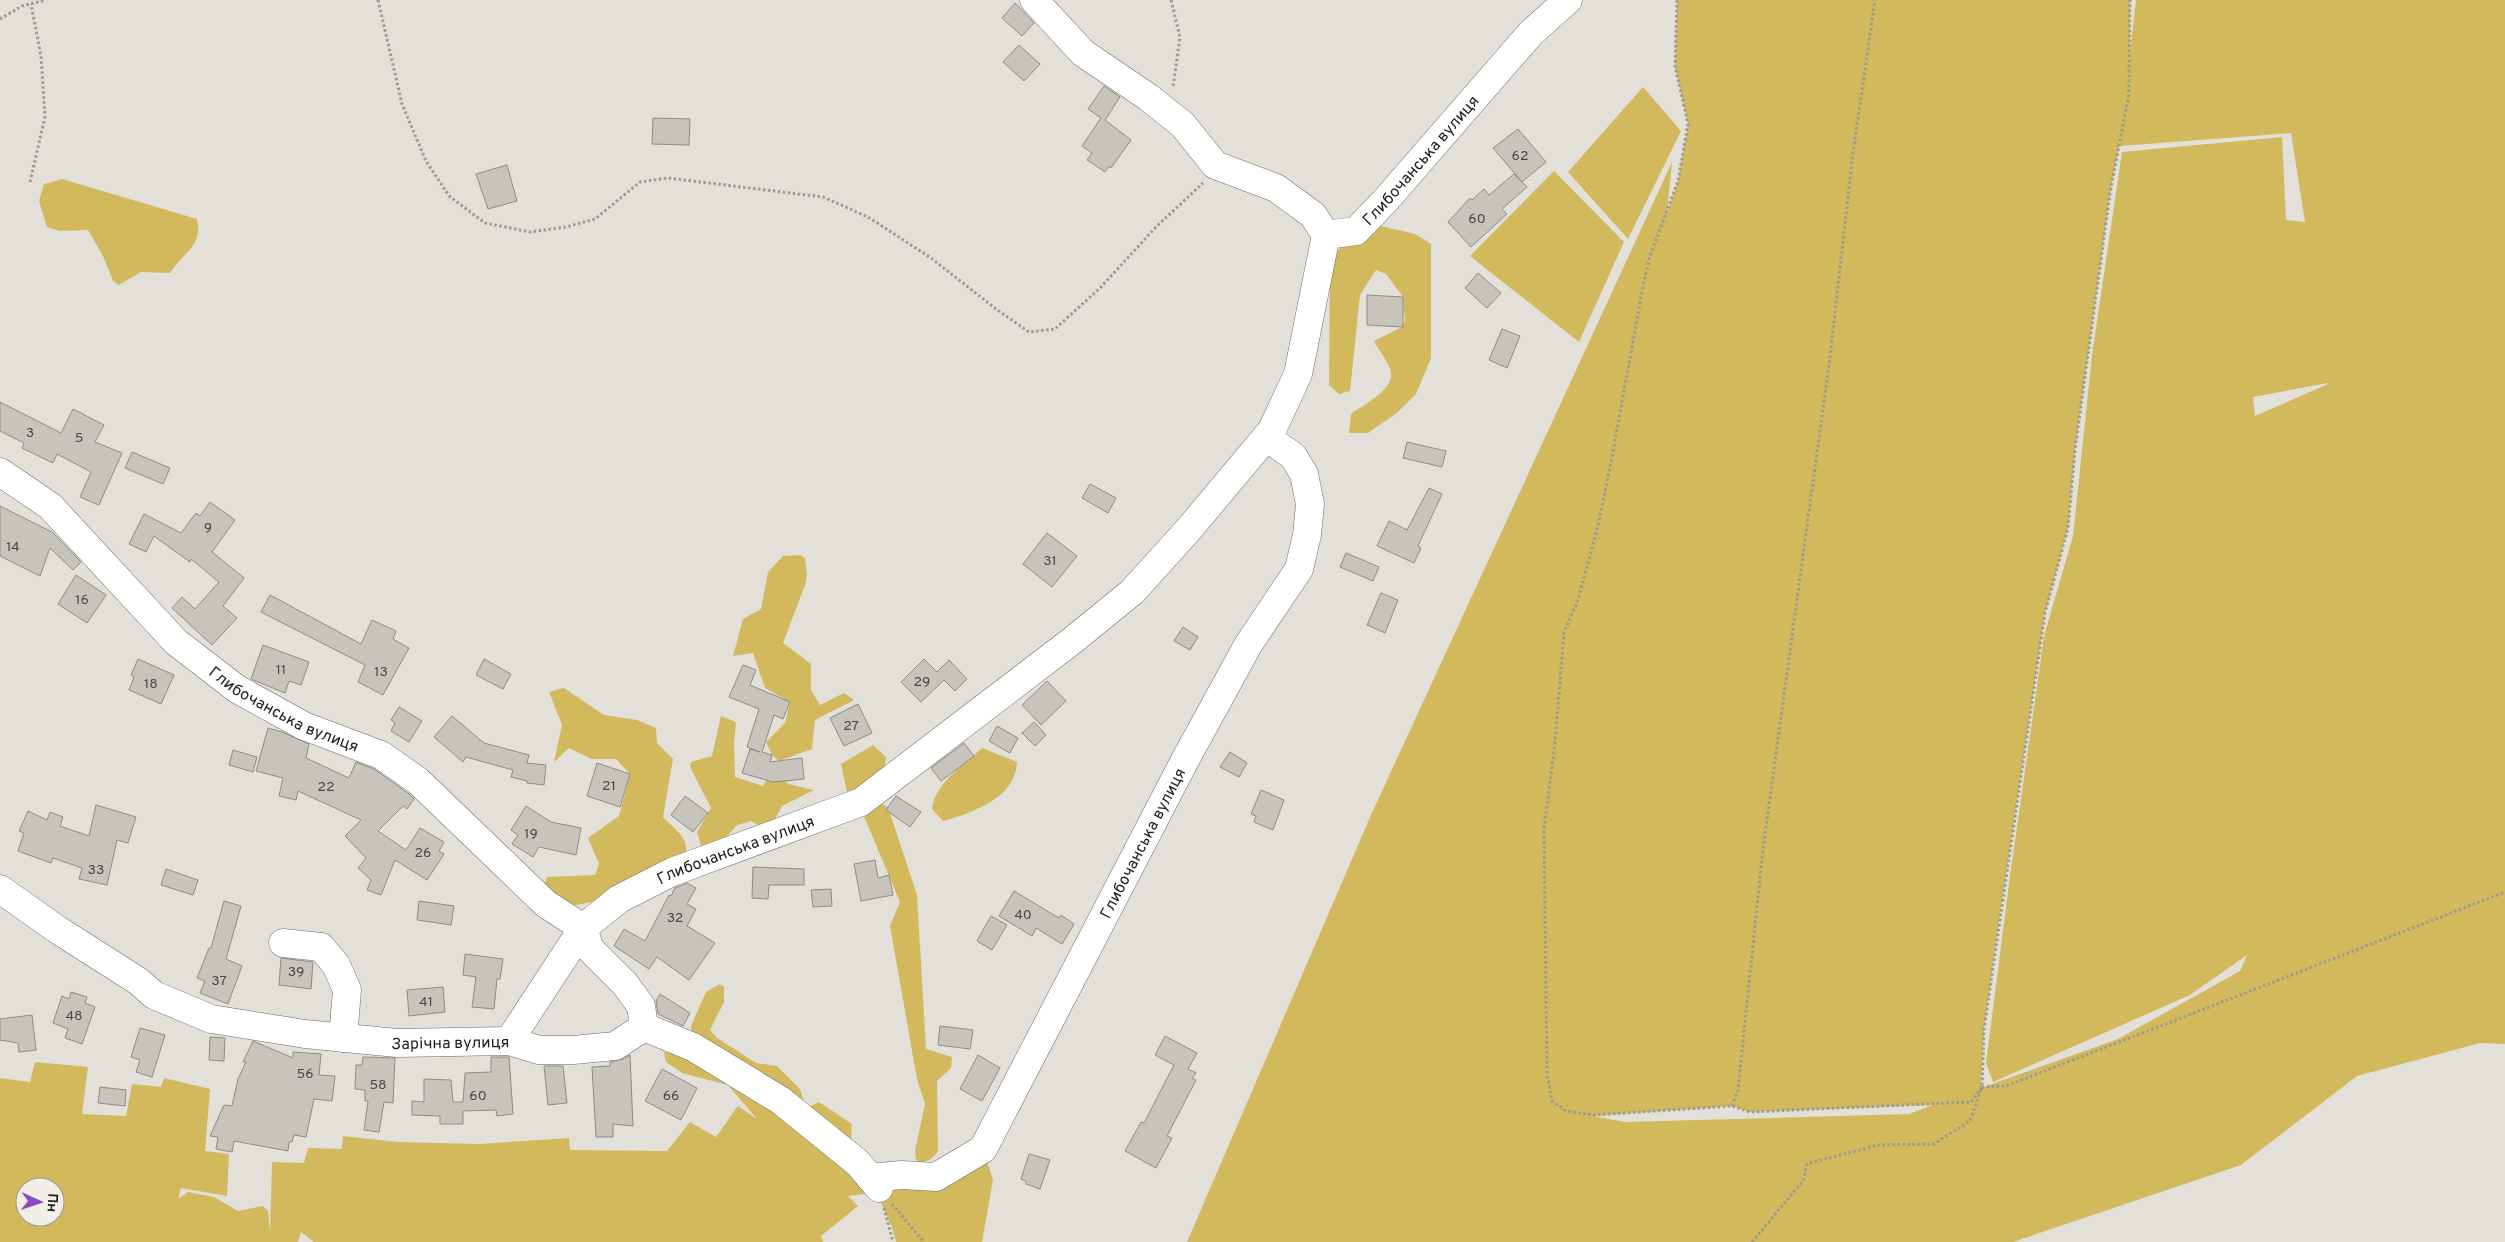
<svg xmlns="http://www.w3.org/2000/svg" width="2505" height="1242" viewBox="0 0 2505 1242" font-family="Overpass,sans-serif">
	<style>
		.green { fill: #d1b95c; fill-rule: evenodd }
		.building { fill: #c6c4bd; stroke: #8d8b84 }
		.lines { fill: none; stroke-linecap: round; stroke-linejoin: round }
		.minor-casing { stroke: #6c6b64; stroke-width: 29 }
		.path { stroke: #9b9a94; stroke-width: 3; stroke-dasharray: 2.5 2.5; stroke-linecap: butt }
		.minor { stroke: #fff; stroke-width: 28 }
		.labels { text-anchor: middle; stroke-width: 5; stroke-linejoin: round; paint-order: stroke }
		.number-label { font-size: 14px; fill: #484743 }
		.street-label { font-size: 16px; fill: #1e1d1a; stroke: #f0eee6 }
	</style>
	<rect width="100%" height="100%" fill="#e2e0d9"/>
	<path class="green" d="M1677 0H2130V53L2136 0H2505V1044L2480 1043 2357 1076 2241 1165 2013 1242H1187L1371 815 1672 162 1667 213 1678 181 1688 124 1675 66ZM2291 133 2305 222 2286 220 2282 137 2122 152 2092 355 2073 536 2044 636 2010 876 1986 1063 1993 1082 2190 995 2247 955 2240 971 2118 1039 1981 1088 1984 1029 1999 922 2045 613 2068 528 2075 450 2094 311 2110 193 2120 140V146ZM2328 383V384L2255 416 2253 397ZM1933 1105 1909 1114 1625 1122 1593 1116 1732 1106 1750 1112Z
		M1643 87 1681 131 1628 239 1568 172Z
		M1554 171 1624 242 1579 342 1470 256Z
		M62 179 197 219C203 247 183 252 170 273L141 272 119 285 113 281 103 256 88 230 60 231 47 227 39 201 44 184Z
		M1368 223 1415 234 1431 244V358L1416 394 1398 412 1368 433H1349L1351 414C1363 405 1398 388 1390 369 1386 359 1379 350 1374 341L1402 327 1405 321 1403 297 1386 274 1376 270 1360 295 1350 391 1339 394 1329 385 1330 267 1338 250Z
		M800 555 805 558 807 575 805 585 783 643 811 664V690L820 705 844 693 854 700 815 720 812 749 779 761 772 755 766 742 785 723 790 702 765 688 753 653 733 656 743 619 761 609 768 572 783 556Z
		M564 688 604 715 637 720 656 728 657 743 673 759 663 817C673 828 691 839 685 855L604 899 568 907 544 886 547 877 595 875 599 864 588 838 619 816 630 774 616 759H592L569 748 554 762 562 725 549 692Z
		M721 716 736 722 734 743 735 777 763 786 776 765 788 784 814 790 782 806 768 831 751 821 737 825 717 847 701 846 697 832 711 808 690 767 691 762 712 756Z
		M873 745 886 757 884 771 848 797 841 764Z
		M982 748 1017 762C1016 798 972 813 943 821L932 809C935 783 965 764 982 748Z
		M871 799 888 807 917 895 926 1049 952 1057 951 1068 937 1081 938 1150C935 1158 928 1161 920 1163L916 1159 915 1151 925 1104 917 1079 890 926 900 902 863 814Z
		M720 984 724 987V1002L710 1030 717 1038 756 1063 777 1066 800 1089 806 1108 819 1102 852 1124 851 1143 693 1047 691 1026 706 992Z
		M664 1052 695 1054 739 1080 856 1177 866 1194 848 1196 858 1206 821 1236 823 1242H314L301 1232 298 1242H0V1078L30 1082 35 1062 88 1067 82 1114 126 1116 132 1084 161 1087 164 1078 210 1089 205 1151 229 1154 227 1196 181 1188 178 1199 188 1192 214 1197 238 1211 263 1206 268 1211 270 1233 272 1162 304 1163 308 1148 342 1149 343 1136 398 1142 479 1144 569 1138 570 1150 667 1151 690 1122 716 1137 738 1106 757 1119 728 1085 682 1073 666 1062ZM25 1187H55V1217H25Z
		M983 1149 993 1180 982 1242H896L892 1227 870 1178 906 1177Z"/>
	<path class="building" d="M1015 3 1034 23 1022 36 1002 18Z
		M1019 45 1040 64 1024 81 1003 62Z
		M1104 86 1120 97 1105 120 1131 140 1111 168 1109 166 1105 172 1087 160 1092 153 1082 146 1101 118 1088 109Z
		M653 118 690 119 689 145 652 144Z
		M1518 129 1546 162 1522 182 1493 148Z
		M507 165 517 201 488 209 476 174Z
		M1514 174 1527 187 1502 209 1507 214 1471 247 1448 222 1470 198 1472 200 1484 189 1489 195Z
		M1478 273 1501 293 1487 308 1465 288Z
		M1367 295 1403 297V327L1367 325Z
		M1502 329 1520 336 1507 368 1489 360Z
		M0 402 61 433 73 409 104 425 95 442 122 453 99 505 80 497 91 472 57 454 53 463 22 448 24 443 0 431Z
		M1407 442 1446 451 1442 467 1403 458Z
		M132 452 170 468 163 484 125 468Z
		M1090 484 1116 498 1108 513 1082 498Z
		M1429 488 1442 494 1418 546 1421 548 1414 563 1377 546 1389 521 1407 530Z
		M210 502 235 520 212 552 244 578 223 606 237 618 212 645 172 608 182 597 195 609 219 582 191 559 190 562 154 536 146 552 129 544 144 514 181 533 196 513 200 516Z
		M0 506 52 532 81 562 73 570 50 548 40 576 0 556Z
		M1047 533 1077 556 1052 587 1023 564Z
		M1346 553 1379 567 1373 581 1340 567Z
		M76 575 106 595 87 623 58 604Z
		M1381 593 1398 600 1385 633 1367 625Z
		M270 595 361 644 372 620 396 631 393 639 409 648 383 695 358 682 365 665 261 612Z
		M1183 627 1198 637 1190 650 1174 641Z
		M263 645 309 662 301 685 289 681 285 693 251 679Z
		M138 659 174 675 161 704 129 690 134 677 131 675Z
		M484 659 511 674 503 689 476 675Z
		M924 659 937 672 949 660 967 679 955 691 944 680 921 702 901 682Z
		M743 665 756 670 750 685 790 702 783 719 774 715 762 752 772 755 770 762 802 758 804 779 773 782 742 773 750 749 760 752 747 747 759 709 729 697Z
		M1047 681 1066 701 1041 725 1022 705Z
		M858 704 872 733 844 746 830 718Z
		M399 707 422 721 409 742 391 731 395 723 391 720Z
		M452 716 484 743 529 755 527 763 546 765 544 785 527 783V781L511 777 513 770 466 757 463 762 434 737Z
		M1034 722 1046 735 1035 746 1022 733Z
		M997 726 1018 738 1010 753 989 741Z
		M268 728 282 732 309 744 306 758 349 778 356 762 374 769 408 793 414 799 407 809 403 806 378 831 406 850 420 828 444 842 439 851 444 854 427 880 395 860 381 895 367 890 371 880 358 868 366 858 345 836 361 820 298 791 296 800 279 796 283 778 256 771Z
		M964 743 974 756 941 781 931 768Z
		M233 750 257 757 253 772 229 765Z
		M1230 752 1247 763 1239 777 1220 767Z
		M597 763 630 774 620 807 587 796Z
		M1261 790 1284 800 1273 830 1254 822 1256 816 1251 814Z
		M685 796 708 813 693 832 671 815Z
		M896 796 921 812 910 827 886 810Z
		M96 805 136 817 128 843 117 840 107 885 79 879 82 868 53 858 51 863 18 851 24 833 19 831 28 811 47 820 50 812 63 817 60 826 89 836Z
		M526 806 551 822 581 828 576 855 539 847 533 857 512 844 518 835 511 830Z
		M875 860 878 878 889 875 893 895 861 901 854 864Z
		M753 867 804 869V885H769L768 899 752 898Z
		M166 869 198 880 193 895 161 885Z
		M687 883 696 888 687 904 696 909 687 926 715 943 689 980 657 957 649 969 614 946 624 929 645 941 669 895 671 896 675 888Z
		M831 889 832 906 813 907 811 890Z
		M1014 891 1059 918 1061 915 1074 924 1062 944 1036 928 1032 936 999 916Z
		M224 901 241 906 226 959 242 966 228 1004 200 993 205 981 197 978 209 948H211Z
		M419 901 454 906 451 925 417 920Z
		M991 916 1007 925 992 950 977 941Z
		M465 954 503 959 500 979H497L494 1009 472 1007 476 977 463 975Z
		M281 958 313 962 311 989 279 985Z
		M443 987 445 1012 409 1016 407 990Z
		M71 992 87 997 85 1003 95 1007 82 1044 65 1038 68 1029 53 1023 62 996 69 999Z
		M660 994 690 1013 683 1026 658 1014 656 1001Z
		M32 1015 36 1050 19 1052 18 1043 0 1040V1019Z
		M940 1026 973 1030 970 1049 938 1045Z
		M140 1028 165 1035 152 1077 136 1072 140 1060 131 1057Z
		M1165 1036 1197 1053 1188 1069 1196 1073 1192 1078 1196 1080 1167 1136 1172 1138 1156 1168 1125 1151 1141 1122 1144 1123 1174 1065 1155 1055Z
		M210 1037 225 1038 224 1061 209 1060Z
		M253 1041 293 1058V1052L321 1054 319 1075 335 1076 332 1101 314 1099 306 1137 294 1135 292 1142H289L288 1151 234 1141 232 1152 216 1149 218 1137 210 1136 224 1105 232 1106 238 1079 246 1062H243Z
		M630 1055 633 1126 613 1124V1137H596L592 1067 610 1066V1062L623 1059Z
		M978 1055 1000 1068 982 1101 960 1089Z
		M363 1057 395 1058 393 1103 384 1102 379 1132 364 1130 368 1101H365V1090L355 1089 356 1065H362Z
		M491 1057H509L513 1114 497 1116 496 1110 463 1111V1124H440V1116L412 1115V1101L424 1102V1079L451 1080 453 1102H463L465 1073 491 1072Z
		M544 1066H563L567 1103 548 1105Z
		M662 1069 697 1088 681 1120 645 1101Z
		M100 1087 126 1090 125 1106 98 1103Z
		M1029 1154 1050 1160 1040 1189 1026 1184V1181L1021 1179Z"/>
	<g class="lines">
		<g class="minor-casing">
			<g id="minor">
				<path d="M1034 0 1083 53 1148 97 1183 125 1215 165 1276 188 1313 215 1326 235"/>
				<path id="s1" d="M0 472 50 506 176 642 237 689 304 726 381 755 418 781 546 904 583 928 590 949 625 984 641 1006 644 1027"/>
				<path id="s2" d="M0 889 58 930 138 981 154 995 211 1019 305 1034 397 1043 509 1041 539 1050H573L615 1046 644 1027 693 1047 780 1100 858 1163 879 1188"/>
				<path d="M283 943 321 947 336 965 347 990 343 1038"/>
				<path id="s3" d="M509 1041 583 928 619 899 672 872 861 802 1073 640 1132 592 1189 529 1272 430 1298 374 1326 235 1356 231 1385 201 1531 33 1568 0"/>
				<path id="s4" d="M870 1178 901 1175 936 1177 983 1149 1184 762 1248 645 1299 569 1307 535 1310 504 1304 474 1293 456 1266 437"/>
			</g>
		</g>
		<path class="path" d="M378 0 402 104 426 161 449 196 485 223 530 232 566 227 595 219 640 182 668 178 823 197 868 217 931 258 996 309 1029 332 1055 329 1101 287 1157 226 1203 183
			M1171 0 1180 37 1173 87
			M1677 0 1675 66 1688 124 1678 181 1650 256 1644 281 1611 463 1597 530 1577 603 1564 632 1555 743 1544 830 1547 1074 1552 1101 1566 1111 1593 1115 1732 1106 1750 1112 1971 1102 1982 1087 1984 1029 2045 613 2068 528 2075 450 2110 193 2129 93 2130 0
			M0 19 22 6 46 0
			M30 182 45 117 41 56 31 4
			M1732 1106 1738 1090 1763 849 1829 365 1853 153 1875 0
			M892 1204 924 1242
			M884 1208 893 1242
			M1752 1242 1803 1181 1807 1164 1878 1145 1934 1144 1970 1121 1982 1087 2006 1086 2505 892"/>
		<use href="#minor" class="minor"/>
	</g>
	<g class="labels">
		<g class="number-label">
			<text x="1520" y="160">62</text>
			<text x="1477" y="223">60</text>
			<text x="30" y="437">3</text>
			<text x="79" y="442">5</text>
			<text x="208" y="532">9</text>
			<text x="13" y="551">14</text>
			<text x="1050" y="565">31</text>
			<text x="82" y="604">16</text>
			<text x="281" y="674">11</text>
			<text x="381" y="676">13</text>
			<text x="922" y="686">29</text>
			<text x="151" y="688">18</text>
			<text x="851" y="730">27</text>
			<text x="609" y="790">21</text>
			<text x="326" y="791">22</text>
			<text x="531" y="838">19</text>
			<text x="423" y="857">26</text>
			<text x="96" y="874">33</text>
			<text x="1023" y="919">40</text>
			<text x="675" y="922">32</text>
			<text x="296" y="976">39</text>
			<text x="219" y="985">37</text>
			<text x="426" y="1006">41</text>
			<text x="74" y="1020">48</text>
			<text x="305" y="1078">56</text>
			<text x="378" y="1089">58</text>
			<text x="478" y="1100">60</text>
			<text x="671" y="1100">66</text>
		</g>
		<g class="street-label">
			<text dy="6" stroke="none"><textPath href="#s3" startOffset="1329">Глибочанська вулиця</textPath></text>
			<text dy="6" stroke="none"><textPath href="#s1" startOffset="374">Глибочанська вулиця</textPath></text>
			<text dy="6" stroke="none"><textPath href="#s4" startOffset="466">Глибочанська вулиця</textPath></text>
			<text dy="6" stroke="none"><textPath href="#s3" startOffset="308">Глибочанська вулиця</textPath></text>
			<text dy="6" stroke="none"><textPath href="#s2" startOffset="490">Зарічна вулиця</textPath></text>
		</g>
	</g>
	<g transform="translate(40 1202) rotate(93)"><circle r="24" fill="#f0eee6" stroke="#9c9a94"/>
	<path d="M0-4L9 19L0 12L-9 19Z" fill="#884bc0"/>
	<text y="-8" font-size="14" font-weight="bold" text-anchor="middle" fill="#1e1d1a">Пн</text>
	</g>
</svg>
